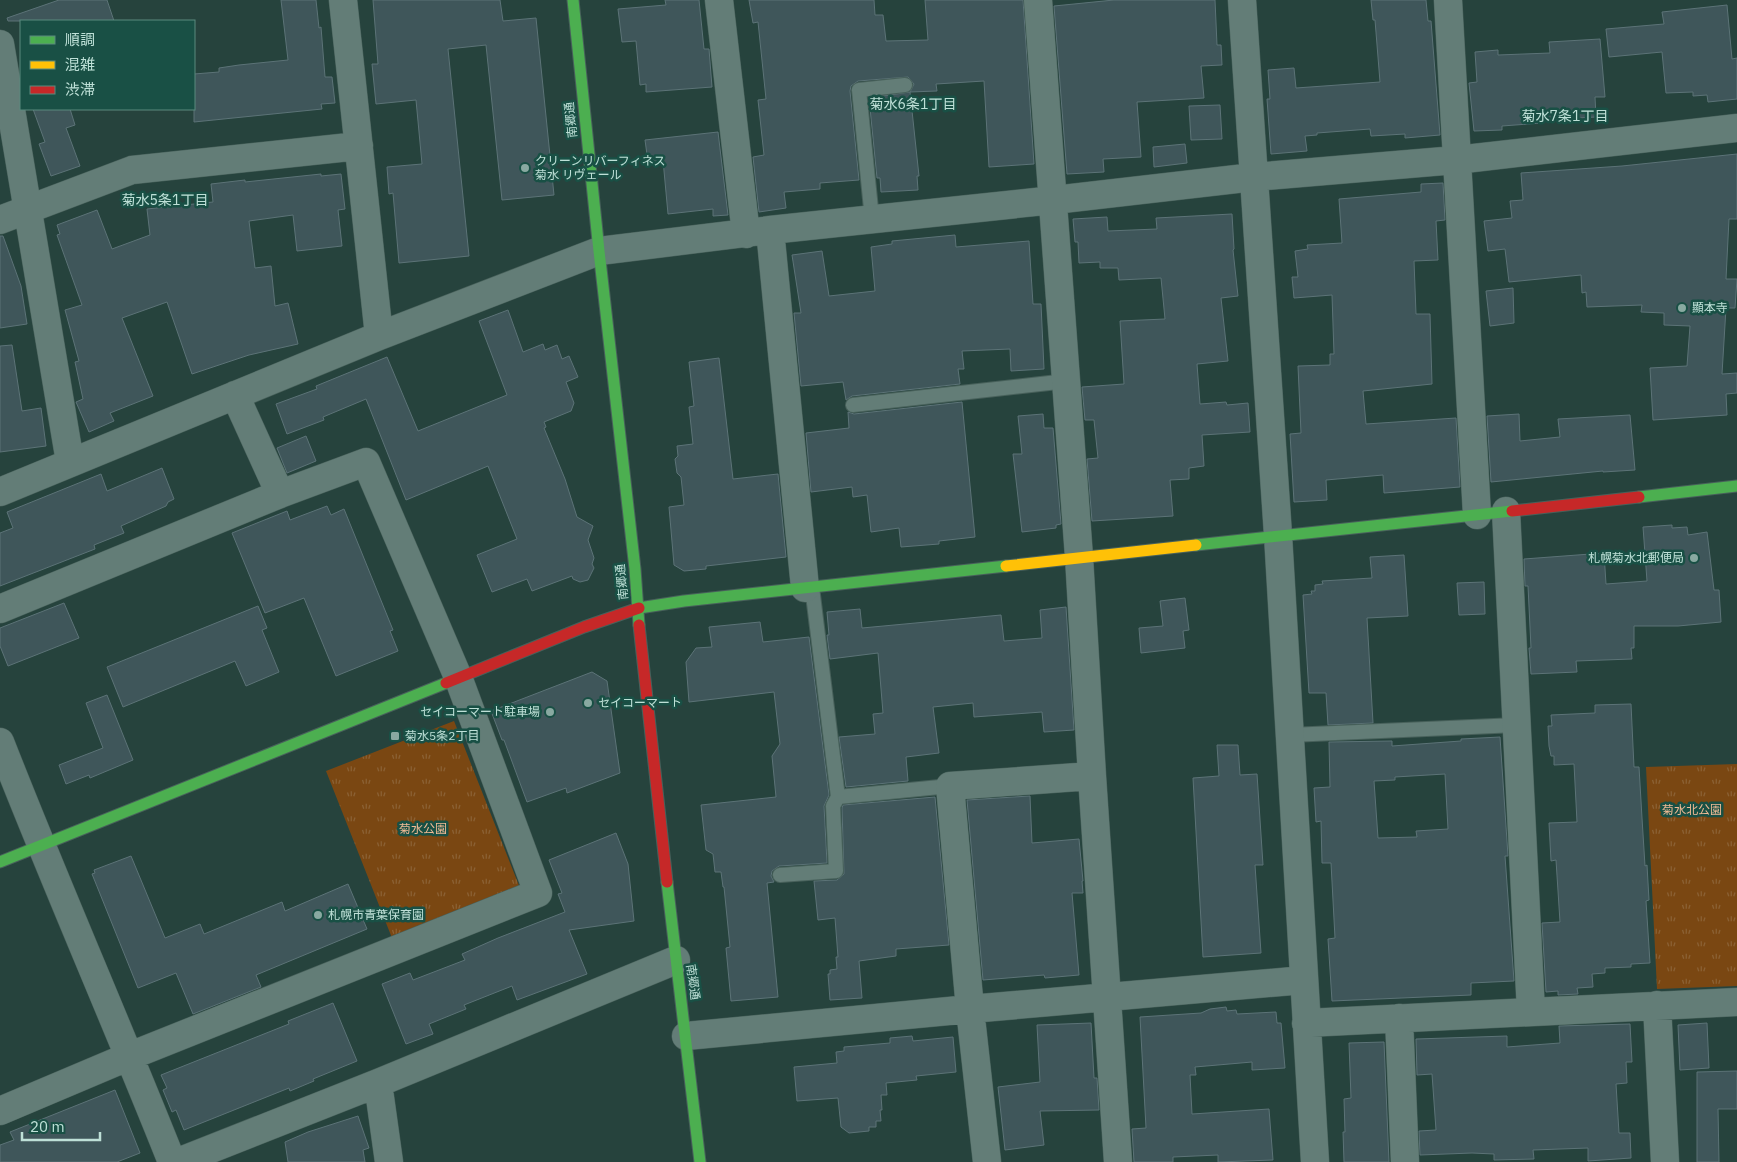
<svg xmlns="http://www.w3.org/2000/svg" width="1737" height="1162" viewBox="0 0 1737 1162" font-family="'IBM Plex Sans','Noto Sans JP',sans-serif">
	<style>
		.park { fill: url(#park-tufts) }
		.building { fill: #3f565a; stroke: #5c7377; fill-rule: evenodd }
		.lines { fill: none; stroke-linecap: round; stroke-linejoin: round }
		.lane-casing { stroke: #48615b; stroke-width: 16 }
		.street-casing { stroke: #48615b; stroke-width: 29 }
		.fast-casing { stroke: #48615b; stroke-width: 13 }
		.slow-casing { stroke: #48615b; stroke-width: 13 }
		.jam-casing { stroke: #48615b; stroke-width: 13 }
		.lane { stroke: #637d77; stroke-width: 14 }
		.street { stroke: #637d77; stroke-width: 28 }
		.fast { stroke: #4caf50; stroke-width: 11 }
		.slow { stroke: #ffc107; stroke-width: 11 }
		.jam { stroke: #c62828; stroke-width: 11 }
		.poi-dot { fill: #89a9a1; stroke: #195045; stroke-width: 2 }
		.labels { text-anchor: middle; stroke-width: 5; stroke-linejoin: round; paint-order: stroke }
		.street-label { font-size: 12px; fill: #bee0d7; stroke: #195045 }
		.poi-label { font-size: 12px; fill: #bee0d7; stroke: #195045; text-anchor: start }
		.park-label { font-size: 12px; fill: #f1bb95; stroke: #195045 }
		.neighbourhood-label { font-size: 14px; fill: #bee0d7; stroke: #195045 }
	</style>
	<defs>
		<pattern id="park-tufts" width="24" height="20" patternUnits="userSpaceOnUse" patternTransform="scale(1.25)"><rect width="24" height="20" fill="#7a4712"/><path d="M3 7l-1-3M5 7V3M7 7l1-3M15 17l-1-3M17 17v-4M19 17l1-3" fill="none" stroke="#8b6134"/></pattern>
	</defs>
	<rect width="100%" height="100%" fill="#26433d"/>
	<path class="park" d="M454 721 520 888 392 938 326 771Z
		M1737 764V986L1657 989 1646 767Z"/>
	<path class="building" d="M59 0H107L114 21H8L7 18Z
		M281 0H316L319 28 321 27 325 77H332L335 103 321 104 322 109 194 122V74L219 72V68L239 65 288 60Z
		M373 0H500L503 21 536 18 554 195 502 200 486 45 448 49 469 256 399 263 393 193 389 194 387 167 422 164 416 100 376 104 372 64H378Z
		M665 0H699L704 49H709L712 87 646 92V84L640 85 636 41 622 42 618 9 666 5Z
		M749 0H874L875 15H883L886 41 928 40 925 0H1023L1034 164 989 167 984 81 936 84 937 91 910 92 914 84 908 77 858 81 851 86 850 91 859 180 820 183V189L784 192 786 208 759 212 753 157 764 155 758 100 766 99 758 22 753 23Z
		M1114 0H1215L1217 45H1221L1222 65 1201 66 1204 98 1137 102 1141 157 1103 159 1104 172 1067 174 1054 6Z
		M1371 0H1426L1428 21H1431L1440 135 1405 138V134L1371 136 1370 129 1317 133V135L1305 136 1307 151 1271 154 1267 99H1270L1268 70 1294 68 1296 88 1380 82 1375 20H1373Z
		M1727 5 1732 59 1737 58V99L1708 102 1707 95 1693 96V92L1666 93 1662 52 1609 57 1606 29 1664 24 1662 12Z
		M1600 39 1605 97H1595L1596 117 1542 120V123L1502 126V130L1474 131 1469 83 1477 82 1475 52 1498 50V55L1550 53 1549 42Z
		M910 92 919 176H917L918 190 881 192 880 178H877L869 98Z
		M1220 105 1222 139 1191 140 1189 106Z
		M33 109H70L75 125 66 128 80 166 51 176 39 144 45 142Z
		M718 132 728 215 713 216V209L668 214 663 160 648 162 645 140Z
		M1185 144 1187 163 1154 167 1153 147Z
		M1737 154V219H1729L1726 279H1737L1735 308H1726L1722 374 1737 373V393L1726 394 1727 415 1653 420 1650 368 1687 366 1690 326 1664 325V313L1641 312 1642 305 1587 307 1586 292 1582 293 1581 275 1509 282 1505 249 1488 251 1484 221 1512 218 1510 201 1523 200 1521 173 1622 166Z
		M321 174V176L341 174 345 209 338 210 342 246 297 251 293 215 249 221 255 268 271 266 275 306 288 303 298 344 249 355 192 374 167 302 122 318 153 396 110 413 114 421 89 432 76 402 83 399 75 362 79 361 65 310 82 305 57 235 60 234 57 225 97 210 112 249 150 235 147 209 213 202 211 184 245 180V182Z
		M1443 183 1445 220 1436 221 1438 260 1414 261 1416 314H1430L1432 384 1363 391 1366 424 1456 418 1460 487 1384 493 1383 475 1326 480 1327 500 1294 502 1290 434 1301 433 1298 366 1330 365V354H1334L1332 295 1294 298 1292 277H1298L1295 251 1308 249 1307 245 1342 243 1339 199 1421 192V184Z
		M1232 214 1234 249 1233 250 1238 296 1221 298 1228 361 1197 364 1200 404 1226 402 1227 405 1248 403 1250 432 1202 435 1204 466 1189 468V479L1170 480 1173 516 1092 521 1087 459 1098 458 1094 420H1085L1082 387 1124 384 1120 321 1165 319 1161 278 1119 280 1118 268H1100V262L1079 263 1078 242H1075L1073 219 1107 217 1108 231 1157 229 1156 218Z
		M955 235 956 247 1029 241 1033 304H1041L1044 369 1011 371 1010 349 962 351 964 369H958L960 384 852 396 846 400 843 382 801 386 794 313H801L792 255 822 251 829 296 875 291 871 247 892 244V241Z
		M0 236H3L21 286 27 324 0 328Z
		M1513 288 1514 323 1490 326 1486 291Z
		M508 310 523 352 543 344 545 350 557 345 562 359 569 356 578 377 566 382 574 403 571 411 544 422 546 427 544 428 565 479 577 517 593 526 588 540 594 558 592 564 594 568 588 580 580 582 573 579 572 576 532 591 527 579 492 592 477 555 517 539 488 466 406 500 366 399 323 417 324 420 287 434 276 404 317 389 316 386 387 357 418 431 507 395 479 321Z
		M12 345 22 411 41 408 46 446 0 452V346Z
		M719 358 733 479 778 474 786 557 706 566V569L684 571 674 565 669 507 684 505 681 477 677 473 675 459 678 456 677 446 693 444 689 407 694 406 689 362Z
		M962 402 975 537 939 541V544L901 547 899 528 871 532 867 495 853 497 852 487 811 492 806 433 849 428 848 412 854 414Z
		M1043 414 1044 428H1053L1061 524 1056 525V528L1022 532 1013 454H1022L1018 416Z
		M1519 414 1520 441 1560 437 1558 419 1630 415 1635 470 1603 472V471L1491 482 1487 416Z
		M306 436 316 461 287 473 277 448Z
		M162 468 174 499 168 502 166 506 121 526 124 533 94 545 95 549 0 586V533L13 528 7 512 101 474 107 491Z
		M327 506 331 515 344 509 393 630 390 631 398 651 336 676 304 598 265 613 232 533 287 511 290 520Z
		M1672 525V528L1687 527 1688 535 1707 532 1714 590H1719L1721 622 1678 626H1634V648H1631L1632 659 1576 661 1577 672 1531 674 1529 648H1531L1528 586H1525L1524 559 1604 553 1606 584 1647 581 1643 527Z
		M1404 555 1408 616 1367 618 1373 723 1328 725 1326 693H1309L1303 595 1312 594 1311 591H1315V585L1323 584 1322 581 1372 578 1370 557Z
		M1484 582 1485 614 1459 615 1457 583Z
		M1185 598 1189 630 1183 631 1185 648 1141 653 1139 628 1163 626 1160 601Z
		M64 603 79 638 8 666 0 646V628Z
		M258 606 267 628 262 630 279 672 246 686 235 661 123 707 107 667Z
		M1066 607 1074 730 1044 732 1042 712 974 717 973 703 933 707 939 753 906 757 908 781 846 787 839 737 875 734 873 714 883 713 878 653 830 659 827 635H829L827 612 860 609 862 628 1001 615 1004 641 1042 638 1040 610Z
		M760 622 763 642 809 637 829 795 824 806 827 863 779 866 772 871 771 876 774 882 767 883 778 997 731 1001 726 948 730 947 724 887H723L721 872H715L713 854 706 850 701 805 776 797 772 756 780 744 774 692 689 702 686 662 696 648 712 647 709 627Z
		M592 672 607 681 620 773 567 793 566 788 527 802 504 740H502L491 711Z
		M107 695 133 760 90 778 89 775 66 784 59 765 103 748 86 703Z
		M1631 704 1634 767H1639L1642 818 1645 866 1647 865 1649 900 1646 901 1650 963 1631 964V967L1605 968V973L1592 974 1593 987 1577 988 1578 994 1558 995V991L1546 992 1542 923 1560 922 1556 860 1551 861 1549 823 1577 822 1574 764 1554 765V756H1551L1549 746 1548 726H1552L1551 715 1595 713V705Z
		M1500 737 1508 856H1505L1514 981 1471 983V995L1332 1001 1328 939 1335 938 1331 863H1322L1321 821 1316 822 1314 788 1330 787 1329 742 1392 741V746L1461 741V739ZM1445 774 1448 829 1416 831 1417 837 1378 838 1374 781 1395 780V777Z
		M1217 745H1238L1240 775 1257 774 1263 865H1255L1261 953 1203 957 1193 778 1219 776Z
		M1030 796 1032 843 1079 839 1083 881H1082L1083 893H1072L1079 975 1045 978 1044 975 983 980 967 800Z
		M935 797 949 945 896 949V956L859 961 862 998 830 1000 828 974H830V970L837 969 836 957H838L835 918 818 920 814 881 837 880 844 874 842 808 843 805Z
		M616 833 628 864 634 921 569 930 587 974 517 1000 512 986 464 1005 466 1009 429 1024 433 1034 406 1044 382 984 410 973 413 980 465 960 462 954 498 938 565 912 558 894 562 893 549 860Z
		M131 856 165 938 200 924 204 934 282 902 285 911 348 884 367 929 256 975 261 987 193 1014 176 973 138 988 92 874 95 873 94 870Z
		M333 1003 357 1061 313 1079 314 1081 290 1091 289 1088 184 1130 176 1110 172 1112 163 1090 167 1088 161 1075 289 1024 288 1021Z
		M1226 1007 1227 1011 1236 1010 1237 1014 1276 1012 1277 1023H1281L1285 1068 1252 1070V1062L1195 1067 1196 1075H1190L1192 1114 1269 1109 1273 1160 1218 1162V1155L1173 1157V1162H1134L1132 1129 1146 1128 1140 1017 1201 1013 1210 1009Z
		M1091 1023 1094 1078H1097L1099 1110 1040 1111 1044 1145 1005 1150 998 1087 1040 1082 1037 1025Z
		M1707 1023 1709 1068 1680 1070 1678 1025Z
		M1630 1024 1632 1062H1626L1627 1083 1616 1084 1619 1133H1630L1631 1158 1588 1161V1148L1533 1150 1534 1159 1494 1160V1154L1472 1153 1420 1155 1419 1131 1436 1130 1432 1074 1417 1075 1416 1039 1507 1036V1047L1560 1043 1559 1026Z
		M912 1036 913 1041 953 1037 956 1072 916 1076 917 1080 886 1083 887 1095H881L882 1110H880L881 1121H876V1127H869V1131L849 1133 841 1127 838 1098 797 1101 794 1067 837 1063 836 1052 844 1051V1047L890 1043V1038Z
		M1384 1042 1389 1162H1344L1343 1132H1345L1344 1099 1351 1098 1349 1043Z
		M1737 1071V1109H1718L1719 1162H1697V1072Z
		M115 1090 140 1153 117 1162H0V1145L14 1140 10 1132Z
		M358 1116 369 1148 363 1150 365 1162H288L285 1142 308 1132Z"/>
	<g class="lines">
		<g class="lane-casing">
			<path id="lane" d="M872 219 859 90 905 85
				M853 405 1067 381
				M812 587 838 797 950 786
				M1290 735 1517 725
				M780 875 836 871 833 806 838 797"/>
		</g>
		<g class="street-casing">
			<path id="street" d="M343 0 379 336
				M719 0 746 234
				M1038 0 1079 557 1092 776 1118 1162
				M1242 0 1278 535 1315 1162
				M1448 0 1477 515
				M0 44 70 462
				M0 220 132 170 359 146
				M770 230 805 588
				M235 395 280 494
				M0 492 379 336 599 251 770 230 1054 200 1254 177 1456 160 1737 128
				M1506 511 1531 1012
				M0 609 280 494 366 462 458 677 538 893 130 1056 0 1111
				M0 742C55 883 116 1021 172 1162
				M1657 1005 1665 1162
				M1399 1018 1405 1162
				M1306 1023 1737 1002
				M686 1036 970 1009 1304 980
				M378 1083 389 1162
				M178 1162 378 1083 676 960
				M987 1162 970 1009 950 786 1092 776"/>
		</g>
		<g class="fast-casing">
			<path id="fast" d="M573 0 599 251 635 569 639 625
				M1639 497 1737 486
				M1196 545 1512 511
				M639 608 684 601 1006 566
				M0 862 446 683
				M667 882 700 1162"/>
		</g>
		<g class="slow-casing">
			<path id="slow" d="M1006 566 1196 545"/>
		</g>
		<g class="jam-casing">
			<path id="jam" d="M1512 511 1639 497
				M639 625 667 882
				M446 683 584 627 639 608"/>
		</g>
		<use href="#lane" class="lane"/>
		<use href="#street" class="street"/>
		<use href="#fast" class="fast"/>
		<use href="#slow" class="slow"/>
		<use href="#jam" class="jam"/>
	</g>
	<g class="poi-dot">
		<circle cx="525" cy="168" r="5"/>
		<circle cx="1682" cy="308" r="5"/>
		<circle cx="1694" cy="558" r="5"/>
		<circle cx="588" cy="703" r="5"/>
		<circle cx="550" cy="712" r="5"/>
		<rect x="390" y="731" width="10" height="10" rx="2.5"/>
		<circle cx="318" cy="915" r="5"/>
	</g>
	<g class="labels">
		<g class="street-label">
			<text transform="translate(571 120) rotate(-96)" y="4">南郷通</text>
			<text transform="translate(622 582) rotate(-96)" y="4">南郷通</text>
			<text transform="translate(693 982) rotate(82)" y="4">南郷通</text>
		</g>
		<g class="poi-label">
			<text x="535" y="165">クリーンリバーフィネス<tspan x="535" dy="14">菊水 リヴェール</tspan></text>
			<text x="1692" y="312">顯本寺</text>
			<text x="1684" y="562" text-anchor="end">札幌菊水北郵便局</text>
			<text x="598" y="707">セイコーマート</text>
			<text x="540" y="716" text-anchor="end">セイコーマート駐車場</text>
			<text x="405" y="740">菊水5条2丁目</text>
			<text x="328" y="919">札幌市青葉保育園</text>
		</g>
		<g class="park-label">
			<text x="1692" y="814">菊水北公園</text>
			<text x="423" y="833">菊水公園</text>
		</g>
		<g class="neighbourhood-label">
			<text x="913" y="109">菊水6条1丁目</text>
			<text x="1565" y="121">菊水7条1丁目</text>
			<text x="165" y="205">菊水5条1丁目</text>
		</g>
	</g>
	<rect x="20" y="20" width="175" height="90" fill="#195045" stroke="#5b8a7f"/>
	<rect x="30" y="36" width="25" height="8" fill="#4caf50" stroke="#5b8a7f"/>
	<text x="65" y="45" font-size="15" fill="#bee0d7">順調</text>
	<rect x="30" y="61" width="25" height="8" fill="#ffc107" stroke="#5b8a7f"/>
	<text x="65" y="70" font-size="15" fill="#bee0d7">混雑</text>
	<rect x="30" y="86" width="25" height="8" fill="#c62828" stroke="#5b8a7f"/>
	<text x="65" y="95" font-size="15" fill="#bee0d7">渋滞</text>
	<path d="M22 1132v8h78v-8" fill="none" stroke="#bee0d7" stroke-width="2.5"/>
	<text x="30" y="1132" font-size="15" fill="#bee0d7" stroke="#195045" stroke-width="4" paint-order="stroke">20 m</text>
</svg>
